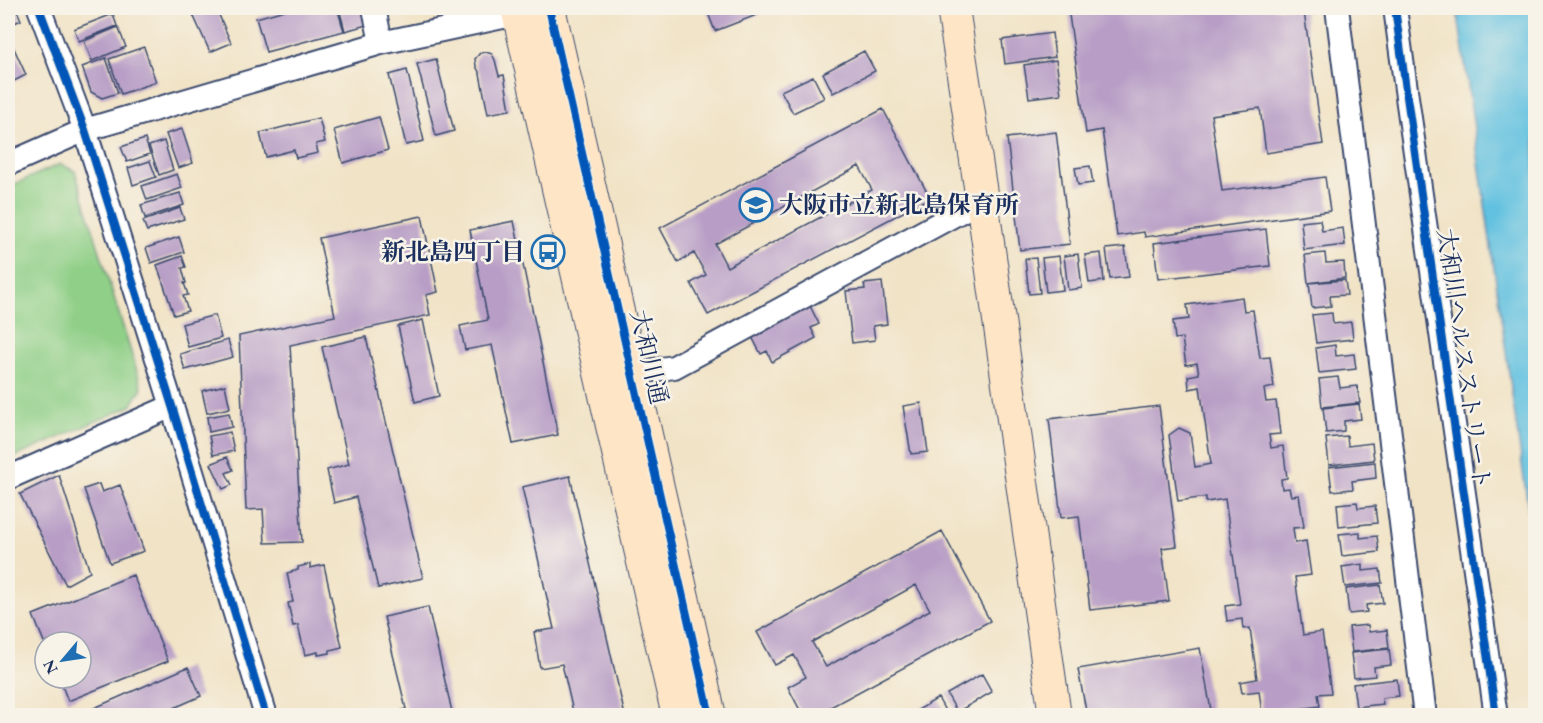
<svg xmlns="http://www.w3.org/2000/svg" width="1543" height="723" viewBox="0 0 1543 723" font-family="'EB Garamond','Noto Serif JP',serif">
	<style>
		.green { fill: #8fcf87; stroke: #557f72; stroke-width: 1.5 }
		.water { fill: #62c1e0; stroke: #3e789f; stroke-width: 1.5 }
		.building { fill: #b89ec6; fill-rule: evenodd }
		.lines { fill: none; stroke-linecap: round; stroke-linejoin: round }
		.street-casing { stroke: #3b4a6e; stroke-width: 26 }
		.secondary-casing { stroke: #3b4a6e; stroke-width: 34 }
		.street { stroke: #fff; stroke-width: 22 }
		.secondary { stroke: #fde5c5; stroke-width: 32 }
		.cycleway-casing { stroke: #f7f3e8; stroke-width: 11 }
		.cycleway { stroke: #0057b8; stroke-width: 8 }
		.labels { text-anchor: middle; stroke-width: 5; stroke-linejoin: round; paint-order: stroke }
		.poi-label { font-size: 24px; font-weight: bold; fill: #1b2f5e; stroke: #f7f3e8; text-anchor: start }
		.street-label { font-size: 24px; fill: #1b2f5e; stroke: #f7f3e8 }
	</style>
	<rect width="100%" height="100%" fill="#f7f3e8"/>
	<filter id="ink" filterUnits="userSpaceOnUse"><feTurbulence type="fractalNoise" baseFrequency=".0167" numOctaves="2"/><feDisplacementMap in="SourceGraphic" scale="12" xChannelSelector="R" yChannelSelector="G"/><feConvolveMatrix kernelMatrix="1 2 1 2 8 2 1 2 1" color-interpolation-filters="sRGB"/></filter>
	<filter id="wash" filterUnits="userSpaceOnUse"><feTurbulence type="fractalNoise" baseFrequency=".008" numOctaves="4" result="noise"/><feDisplacementMap in="SourceGraphic" scale="24" xChannelSelector="R" yChannelSelector="G"/><feGaussianBlur stdDeviation="1.35" result="paint"/><feColorMatrix in="noise" values="0 0 0 0 0 0 0 0 0 0 0 0 0 0 0 0 0 1.4 0 .05"/><feComposite in="paint" operator="in"/></filter>
	<g filter="url(#wash)">
		<rect width="100%" height="100%" fill="#f1e3c6"/>
		<path class="green" d="M60 164 75 171 142 388 131 406 8 460V187Z"/>
		<path class="water" d="M1457 8H1535V556Z"/>
		<g id="blocks">
			<path class="building" d="M8 8H16L21 20 8 26Z
				M190 8H216L231 43 210 52Z
				M292 8H337L344 31 266 52 256 18Z
				M339 8H366L370 24 345 31Z
				M400 8H419L401 13Z
				M706 8H775L715 31Z
				M1068 8H1324V9L1304 12 1323 144 1266 153 1260 108 1211 115 1222 191 1325 177 1330 211 1145 237 1144 232 1117 236 1102 130 1086 133Z
				M113 14 117 26 79 41 74 29Z
				M118 27 126 47 92 61 84 41Z
				M1052 33 1055 57 1005 64 1002 40Z
				M8 35 26 75 8 84Z
				M144 47 156 82 121 94 109 59Z
				M864 51 875 71 833 93 823 73Z
				M486 52 492 54 495 60 499 76 504 75 510 110 488 114 480 74 476 66 475 59 480 53Z
				M106 58 118 93 102 98 91 92 82 67Z
				M436 59 454 131 436 136 417 64Z
				M1056 60 1061 94 1029 98 1024 65Z
				M407 70 424 141 406 145 389 75Z
				M813 76 824 98 793 113 781 91Z
				M883 109 930 198 708 315 691 283 706 275 694 253 678 262 660 228ZM859 166 872 190 727 267 715 244Z
				M379 117 388 150 343 163 334 130Z
				M319 118 325 142 316 144 318 153 296 158 294 150 266 157 260 133Z
				M182 129 193 163 178 168 166 134Z
				M1056 132 1070 244 1020 250 1007 138Z
				M145 139 150 154 127 162 121 147Z
				M164 141 173 170 159 175 149 146Z
				M150 161 156 177 133 185 128 168Z
				M1090 166 1093 183 1078 185 1075 168Z
				M177 174 182 188 147 200 142 186Z
				M180 193 184 205 145 218 141 205Z
				M180 208 184 219 147 231 143 221Z
				M422 216 438 292 426 295 430 315 290 345 302 542 265 543 263 509 246 510 239 336 335 316 319 238Z
				M1320 220 1322 231 1343 228 1345 245 1304 250 1301 222Z
				M514 221 558 435 513 444 492 345 465 350 460 326 488 320 470 230Z
				M1266 229 1270 266 1158 279 1154 243Z
				M179 237 184 252 151 263 146 248Z
				M1125 247 1129 277 1110 279 1106 249Z
				M1101 253 1104 281 1089 283 1085 255Z
				M1325 253 1326 263 1344 262 1345 278 1308 283 1305 255Z
				M1078 254 1082 288 1068 290 1064 256Z
				M182 256 186 267 182 268 186 283H184L188 295 183 296 188 311 174 315 157 265Z
				M1059 256 1063 290 1046 292 1042 258Z
				M1036 258 1040 293 1029 294 1025 259Z
				M1345 280 1347 295 1330 296 1331 306 1312 308 1309 283Z
				M882 282 887 324 873 326 875 340 852 343 846 291 865 289 864 284Z
				M1242 297 1244 311 1253 310 1260 358 1270 357 1274 387 1264 389 1266 402 1276 401 1280 434 1269 435 1271 448 1283 446 1287 478 1281 479 1282 489 1289 488 1291 496 1299 495 1304 527 1293 528 1295 543 1306 541 1311 575 1295 577 1303 635 1322 632 1331 693 1318 694 1320 706 1262 714 1259 691 1242 693 1240 682 1257 679 1250 628 1243 629 1242 619 1227 621 1225 606 1240 604 1225 499 1206 502V497L1178 501 1169 435 1179 428 1190 433 1195 467 1211 464 1200 387 1189 389 1188 376 1199 374 1197 363 1186 365 1182 338 1175 339 1173 321 1189 319 1187 305Z
				M809 304 819 324 811 328 816 338 772 362 767 351 761 354 751 335Z
				M1332 313 1333 324 1351 322 1353 339 1316 343 1312 315Z
				M215 315 221 338 188 347 182 324Z
				M423 320 439 396 415 402 398 326Z
				M366 337 423 578 378 588 356 497 334 503 327 470 349 464 322 347Z
				M228 340 233 357 185 370 180 354Z
				M1335 345 1336 356 1354 354 1356 369 1319 373 1316 348Z
				M1338 377 1340 388 1357 386 1360 403 1322 407 1319 379Z
				M225 385 230 408 207 413 202 391Z
				M921 403 928 452 911 454 903 406Z
				M1359 404 1361 419 1344 421V431L1326 433 1323 408Z
				M1159 406 1177 546 1162 548 1169 601 1090 610 1079 516 1061 518 1049 419Z
				M229 413 232 427 209 432 207 417Z
				M230 432 234 451 213 455 209 436Z
				M1347 436 1348 446 1372 443 1374 460 1329 465 1326 438Z
				M227 457 233 470 226 473 232 485 223 489 211 464Z
				M1375 462 1376 478 1352 481 1353 489 1332 491 1329 467Z
				M59 475 90 572 66 585 20 494Z
				M570 476 625 716H574L562 664 540 668 534 632 554 629 522 487Z
				M99 484 102 492 120 485 144 551 110 563 84 489Z
				M1357 502 1358 508 1375 506 1377 523 1339 527 1337 504Z
				M942 531 990 621 814 716H803L788 687 806 677 794 655 775 665 757 632ZM916 585 930 610 826 667 812 642Z
				M1360 532V538L1377 536 1379 552 1342 556 1339 534Z
				M310 564V568L324 565 342 647 330 650V653L318 655V652L305 655 298 625 293 626 288 603 293 602 287 573 298 570V567Z
				M1363 564V571L1380 569 1382 583 1345 587 1342 567Z
				M133 575 168 661 68 701 59 678H81V642H44L33 615Z
				M1380 585 1383 603 1366 605 1367 612 1349 614 1346 589Z
				M428 607 453 716H383L406 709 384 617Z
				M1368 625 1369 632 1387 630 1389 648 1352 652 1349 627Z
				M1200 648 1212 716H1087L1078 669Z
				M1389 649 1391 665 1374 667 1375 676 1354 678 1351 653Z
				M188 667 201 696 156 716H76Z
				M982 674 992 692 957 712 947 694Z
				M1397 679 1399 696 1382 698 1383 704 1356 707 1353 684Z
				M938 698 948 716H908Z"/>
		</g>
	</g>
	<g filter="url(#ink)">
		<use href="#blocks" fill-opacity="0" stroke="#3b4a6e" stroke-width="1.5"/>
		<g class="lines">
			<g class="street-casing">
				<path id="street" d="M39 8 85 130 172 406 266 716
					M374 8 381 43
					M1337 8 1425 716
					M1395 8 1407 97 1496 716
					M8 164 85 130 381 43 531 11
					M633 373 674 367 982 200
					M8 478 172 406"/>
			</g>
			<g class="secondary-casing">
				<path id="secondary" d="M517 8 678 716
					M549 8 710 716
					M953 8 982 200 1055 716"/>
			</g>
			<use href="#street" class="street"/>
			<use href="#secondary" class="secondary"/>
			<g class="cycleway-casing">
				<path id="cycleway" d="M39 8 85 130 172 406 266 716
					M549 8 710 716
					M1395 8 1407 97 1496 716"/>
			</g>
			<use href="#cycleway" class="cycleway"/>
		</g>
	</g>
	<defs>
		<g id="school-ring" transform="scale(1.725)"><circle r="9.5" fill="#f7f3e8" stroke="#1f6fb2" stroke-width="1.5"/><path d="M0-5L7-2L0 1L-7-2ZM-4 1L0 2.5L4 1V4Q0 6-4 4Z" fill="#1f6fb2"/></g>
		<g id="bus-ring" transform="scale(1.725)"><circle r="9.5" fill="#f7f3e8" stroke="#1f6fb2" stroke-width="1.5"/><path d="M-5-6H5V4H4V6H2V4H-2V6H-4V4H-5ZM-3.5-4V0h7V-4ZM-3.5 1.2v1.5H-2V1.2ZM2 1.2v1.5H3.5V1.2Z" fill="#1f6fb2"/></g>
	</defs>
	<g fill-rule="evenodd">
		<use href="#school-ring" x="756" y="205"/>
		<use href="#bus-ring" x="548" y="252"/>
	</g>
	<g class="labels">
		<g class="poi-label">
			<text x="779" y="213">大阪市立新北島保育所</text>
			<text x="525" y="260" text-anchor="end">新北島四丁目</text>
		</g>
		<g class="street-label">
			<text transform="translate(649 357) rotate(77)" y="8">大和川通</text>
			<text transform="translate(1464 359) rotate(82)" y="8">大和川ヘルスストリート</text>
		</g>
	</g>
	<rect width="1543" height="723" fill="none" stroke="#f7f3e8" stroke-width="30"/>
	<g transform="translate(63 660) rotate(241)"><circle r="28" fill="#f7f3e8" stroke="#9fa5b1" stroke-width="1.5"/>
	<path d="M0-4.5L10 22L0 15L-10 22Z" fill="#1f6fb2"/>
	<text y="-9" font-size="16" font-weight="bold" text-anchor="middle" fill="#1b2f5e">N</text>
	</g>
</svg>
